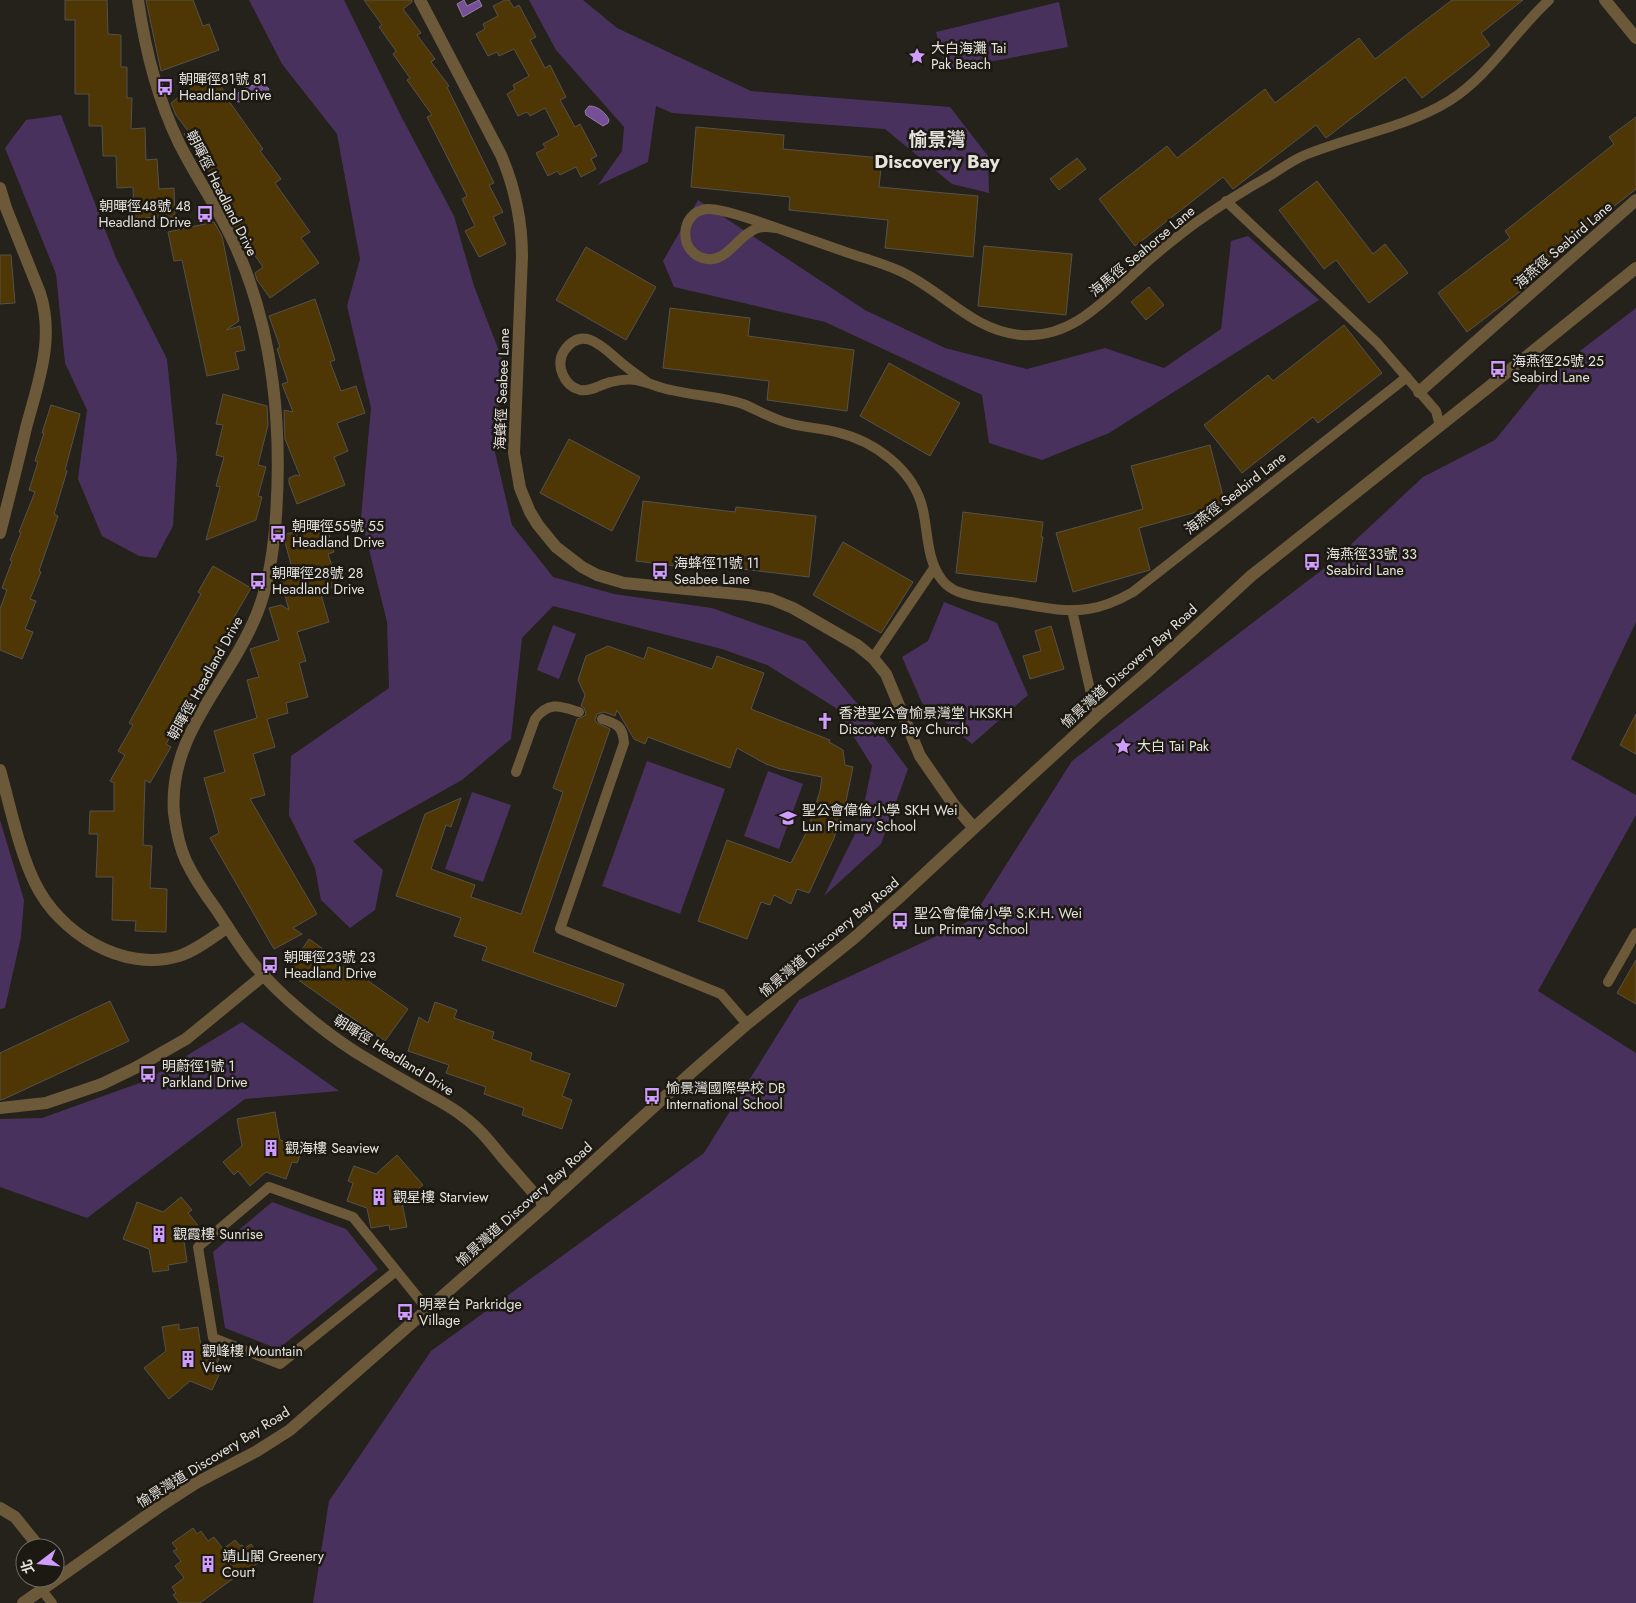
<svg xmlns="http://www.w3.org/2000/svg" width="1636" height="1603" viewBox="0 0 1636 1603" font-family="Jost,'Noto Sans TC',sans-serif">
	<style>
		.green { fill: #49315e }
		.water { fill: #755096; stroke: #977cac }
		.building { fill: #4e3605; stroke: #56524a }
		.lines { fill: none; stroke-linecap: round; stroke-linejoin: round }
		.service { stroke: #6c593a; stroke-width: 10 }
		.minor { stroke: #6c593a; stroke-width: 12 }
		.tertiary { stroke: #6c593a; stroke-width: 12 }
		.labels { text-anchor: middle; stroke-width: 5; stroke-linejoin: round; paint-order: stroke }
		.poi-label { font-size: 14px; fill: #e6e3df; stroke: #1c1812; text-anchor: start }
		.street-label { font-size: 14px; fill: #e6e3df; stroke: #1c1812 }
		.district-label { font-size: 19px; font-weight: bold; fill: #e6e3df; stroke: #1c1812 }
	</style>
	<rect width="100%" height="100%" fill="#25211b"/>
	<path class="green" d="M249 0H344L402 118 454 216 474 286 502 359 495 452 512 525 553 577 614 594 712 608 805 641 875 725 908 769 881 844 824 896 860 824 872 766 836 708 767 665 722 649 553 606 522 638 511 739 462 780 353 841 383 870 375 910 350 928 321 900 315 868 289 815 291 756 389 688 387 622 361 517 371 408 347 306 360 259 337 134 282 64Z
		M529 0H583L617 28 751 91 950 107 988 156 989 193 952 184 885 129 672 113 656 106 648 162 598 185 622 151 624 127 556 50Z
		M1059 2 1068 47 946 70 936 32Z
		M61 115 116 258 167 359 177 459 173 526 156 558 139 556 102 536 78 479 87 410 65 363 56 274 5 148 26 120Z
		M698 200 865 310 945 348 1027 369 1105 348 1164 368 1221 329 1231 241 1248 236 1319 300 1109 433 1042 460 989 443 982 395 825 322 674 287 663 261Z
		M1636 308V622L1571 759 1636 795V815L1538 991 1636 1053V1603H313L329 1501 431 1351 704 1153 799 1000 971 920 1072 761 1331 563 1423 477 1495 440 1546 377Z
		M944 602 997 623 1028 695 972 744 922 703 902 657 928 641Z
		M553 625 576 634 559 679 537 670Z
		M647 761 725 789 680 914 602 886Z
		M768 771 803 784 779 849 744 836Z
		M472 792 511 805 483 882 445 869Z
		M0 820 24 900 21 937 5 1008 0 1009Z
		M242 1022 339 1091 245 1099 87 1218 0 1187V1119L42 1118 145 1081Z
		M272 1202 346 1229 378 1269 278 1349 225 1328 213 1252Z"/>
	<path class="water" d="M464 0 467 6 479 0 482 6 463 17 457 4Z
		M263 84 269 89 266 97H252L239 102 236 101 235 97C241 87 252 85 263 84Z
		M589 106C598 106 606 113 609 120L608 123 603 126 586 115 585 111Z"/>
	<path class="building" d="M65 0H107L108 34 121 35V67H127V98H132L131 129 145 128 146 160 157 159 159 189 174 188 175 217 134 218 133 187 117 188 116 156H103L102 126H89V94H75V20H65Z
		M146 0H193L203 26 209 24 219 50 161 71Z
		M364 0H412V2L403 9 421 33 417 35 435 59 431 62 449 86 447 87 494 183 489 185 503 212 493 217 506 244 479 257 465 231 475 226 462 199 467 196 427 117 432 115 407 80 410 78 393 54 396 51 379 27 382 25Z
		M505 0H509L514 8 519 5 536 37 530 40 545 68 550 65 566 97 560 100 575 127 580 124 597 156 591 159 596 169 581 177 576 167 560 175 557 171 548 176 536 153 546 148 543 144 559 135 545 108 530 116 527 112 518 116 507 94 515 89 513 85 529 76 514 49 499 56 497 52 488 56 476 34 485 29 483 24 498 16 493 6Z
		M1452 0H1523L1481 33 1490 45 1422 98 1405 77 1326 138 1316 125 1233 189 1223 177 1135 246 1099 199 1167 146 1177 158 1265 89 1275 103 1359 38 1375 59Z
		M210 73 228 96 226 97 263 149 260 151 281 179 275 183 310 232 301 238 319 263 270 298 257 280 255 273 263 267 235 227 231 219 237 218 217 190 221 187 186 139 184 134 188 131 176 115 171 103Z
		M1636 117V189L1520 280 1526 287 1467 332 1438 293 1510 238 1505 231 1614 144 1609 137Z
		M696 127 784 135 783 149 882 158 879 187 978 196 973 257 885 248 888 220 789 210 790 197 691 187Z
		M1077 158 1086 169 1059 190 1050 179Z
		M1317 181 1373 254 1385 244 1408 273 1369 303 1336 260 1324 269 1279 210Z
		M214 222 222 236 239 321 226 330 240 326 245 350 235 352 239 369 207 376 182 260 174 261 168 232Z
		M984 246 1072 254 1066 315 978 306Z
		M586 247 656 287 626 340 556 300Z
		M0 255H11L15 303 0 304Z
		M1149 287 1164 305 1146 320 1131 302Z
		M315 299 335 360 330 362 341 391 356 386 365 413 337 423 348 451 334 457 345 485 297 504 289 483V478L296 475 300 476 285 439 284 410 293 412 282 384 288 382 277 349 280 347 269 316Z
		M670 308 750 318 748 336 854 350 847 411 767 400 769 381 663 368Z
		M1344 325 1382 373 1318 423 1313 417 1242 473 1204 425 1268 375 1273 381Z
		M889 363 960 403 930 456 860 416Z
		M223 394 267 406 268 425 258 465 266 467 258 496 262 497 256 520 206 540 220 487 216 486 224 457 216 455 223 425 216 424Z
		M51 405 80 414 65 470 67 471 54 514 58 516 39 571 41 572 30 599 36 601 25 629 33 632 22 659 0 650V609L7 590 2 588 12 561 10 560 21 533 19 532 35 492 29 490 38 462 35 461 44 433H42Z
		M569 439 640 477 612 531 540 493Z
		M1210 445 1225 504 1139 528 1150 570 1073 592 1056 533 1143 509 1131 466Z
		M643 501 735 512 736 507 816 516 809 577 717 566 716 571 636 561Z
		M963 512 1043 522 1041 537H1043L1036 582 956 573Z
		M326 523 334 552 328 554 338 585 320 591 329 622 297 632 306 661 299 663 308 697 286 703 288 713 267 719 275 747 253 754 265 795 250 799 317 914 293 928 302 934 274 949 210 838 219 833 204 778 225 772 214 731 257 718 247 680 259 677 250 649 279 640 269 608 281 605 289 610 280 578V572L292 568 283 535Z
		M843 542 913 582 881 633 813 595Z
		M213 566 251 588 233 619 237 618 166 744 171 747 150 783 145 780 143 845 152 846 150 888 167 889 166 932 135 931 136 921 112 920 113 877H96L98 834H89L90 811H114V783L110 781 125 755 118 751 133 725 129 723 201 594 198 592Z
		M1051 626 1064 669 1030 679 1023 656 1041 651 1035 631Z
		M608 646 644 659 648 647 712 669 717 656 764 673 751 709 830 740 829 742 843 750 845 765 853 767 845 806 834 838 809 893 797 889 791 904 774 895 770 905 761 902 747 939 698 921 727 840 791 863 808 829 820 791 822 777 780 769 766 764 737 748 730 768 648 737 645 744 634 739 617 710 615 716 604 712 597 714 595 720 597 723 610 729 533 952 624 984 616 1007 482 960 487 947 454 936 461 918 396 896 425 814 461 798 451 827 446 825 431 869 475 885 471 897 521 914 563 792 553 788 577 719 583 717 586 714 584 708 581 706 585 695 578 680 586 656Z
		M1636 714V754L1620 745Z
		M309 939 408 1009 385 1041 287 972Z
		M1636 960V1004L1617 993Z
		M110 1001 129 1041 4 1099 0 1100V1053Z
		M435 1002 457 1010 454 1018 494 1032 492 1039 532 1053 530 1060 570 1074 562 1096 572 1100 562 1129 522 1115 524 1108 484 1094 486 1087 446 1073 449 1065 408 1051 419 1017 428 1023Z
		M275 1112 280 1140 303 1148 297 1163 292 1162 286 1179 266 1172 250 1186 238 1171 234 1175 223 1162 242 1146 237 1119Z
		M397 1155 423 1185 402 1203 407 1227 390 1230 389 1225 371 1228 367 1208 347 1201 353 1183 348 1181 354 1166 376 1174Z
		M181 1197 192 1210 188 1213 200 1228 184 1241 187 1262 168 1265 169 1270 153 1272 149 1249 123 1239 132 1216 137 1202 163 1212Z
		M179 1324V1330L198 1327 201 1347 220 1355 214 1373 219 1375 212 1390 190 1381 169 1399 144 1368 166 1351 162 1327Z
		M193 1528 197 1534 201 1531 208 1541 214 1537 223 1549 235 1540 240 1546 242 1545 245 1548 251 1544 262 1560 247 1571 246 1569 200 1603H179L173 1595 176 1593 172 1587 184 1578 175 1566 181 1561 173 1551 177 1549 172 1543Z"/>
	<g class="lines">
		<path class="service" d="M1226 201 1377 343 1436 411 1440 426
			M775 228C769 227 764 226 758 228 738 234 728 262 707 259 678 255 678 212 707 209 718 208 745 217 757 221 785 231 814 241 843 251 862 258 883 263 902 272 944 292 973 331 1021 335 1071 339 1104 301 1137 271 1155 254 1174 239 1194 224 1219 206 1244 190 1271 175 1282 168 1293 160 1305 155 1351 136 1407 127 1449 101 1490 75 1514 32 1549 0
			M647 382C637 375 627 368 618 360 602 346 582 325 564 351 555 365 564 386 580 390 591 392 601 384 611 382 619 380 628 379 636 380 648 382 659 388 671 390 695 396 719 396 743 404 758 410 772 419 788 423 805 428 821 428 836 432 874 441 914 469 923 510 928 533 927 561 942 580 946 585 953 590 959 592 975 598 993 599 1011 602 1036 606 1062 613 1088 609 1104 607 1119 600 1133 592L1407 377
			M1072 610 1096 716
			M873 658 934 568
			M602 719C617 724 623 726 624 743L560 929 721 994 747 1024
			M516 772 535 719C549 701 560 706 579 712
			M1608 982 1636 933
			M396 1271 280 1364 213 1338 198 1247 269 1187 353 1217 428 1310
			M41 1589 52 1603"/>
		<path class="minor" d="M138 0C145 49 157 98 179 143 196 177 218 208 234 243 275 331 283 434 275 529 272 562 266 596 252 625 223 689 168 738 174 813 176 829 179 846 186 861 194 878 205 894 216 909 228 927 239 946 252 962 277 993 320 1029 354 1051 378 1066 403 1080 427 1094 440 1101 453 1108 464 1117 479 1128 491 1143 503 1158 517 1174 531 1190 545 1206
			M420 0 501 155C515 188 522 221 522 256L514 453 520 488 530 512 538 525 556 547 582 567 597 575 624 583 748 595 771 599 793 608 857 645 873 658 886 674 920 756 954 805 974 828
			M1605 0 1636 38
			M0 188 6 208 40 293C55 339 38 383 26 428 18 463 9 498 0 533
			M1419 392 1636 200
			M0 770C10 805 19 851 35 883 59 933 123 973 179 956 197 950 213 937 228 927
			M0 1108 46 1103 102 1084 135 1068 186 1039 264 975"/>
		<path class="tertiary" d="M0 1508 15 1517 40 1548
			M23 1603 159 1507 196 1483 257 1451 290 1430 545 1206 692 1072 747 1024 853 939 901 896 974 828 1096 716 1145 674 1251 576 1490 386 1636 268"/>
	</g>
	<defs>
		<g id="sight-bare" transform="scale(1.35)"><path d="M0-6L1.8-2.2L6-1.7L2.9 1.2L3.7 5.4L0 3.3L-3.7 5.4L-2.9 1.2L-6-1.7L-1.8-2.2Z" fill="#d09dff" stroke="#1c1812" stroke-width="2.5" paint-order="stroke"/></g>
		<g id="bus-bare" transform="scale(1.35)"><path d="M-5-6H5V4H4V6H2V4H-2V6H-4V4H-5ZM-3.5-4V0h7V-4ZM-3.5 1.2v1.5H-2V1.2ZM2 1.2v1.5H3.5V1.2Z" fill="#d09dff" stroke="#1c1812" stroke-width="2.5" paint-order="stroke"/></g>
		<g id="church-bare" transform="scale(1.35)"><path d="M-1.2-6h2.4v3.5h3.3v2.4h-3.3V6h-2.4V-.1h-3.3v-2.4h3.3Z" fill="#d09dff" stroke="#1c1812" stroke-width="2.5" paint-order="stroke"/></g>
		<g id="school-bare" transform="scale(1.35)"><path d="M0-5L7-2L0 1L-7-2ZM-4 1L0 2.5L4 1V4Q0 6-4 4Z" fill="#d09dff" stroke="#1c1812" stroke-width="2.5" paint-order="stroke"/></g>
		<g id="building-bare" transform="scale(1.35)"><path d="M-4-6H4V6H1V3H-1V6H-4ZM-2.5-4.3h1.7v1.8h-1.7ZM.8-4.3h1.7v1.8H.8ZM-2.5-1h1.7V.8h-1.7ZM.8-1h1.7V.8H.8Z" fill="#d09dff" stroke="#1c1812" stroke-width="2.5" paint-order="stroke"/></g>
	</defs>
	<g fill-rule="evenodd">
		<use href="#sight-bare" x="917" y="56"/>
		<use href="#bus-bare" x="165" y="87"/>
		<use href="#bus-bare" x="205" y="214"/>
		<use href="#bus-bare" x="1498" y="369"/>
		<use href="#bus-bare" x="278" y="534"/>
		<use href="#bus-bare" x="1312" y="562"/>
		<use href="#bus-bare" x="660" y="571"/>
		<use href="#bus-bare" x="258" y="581"/>
		<use href="#church-bare" x="825" y="721"/>
		<use href="#sight-bare" x="1123" y="746"/>
		<use href="#school-bare" x="788" y="818"/>
		<use href="#bus-bare" x="900" y="921"/>
		<use href="#bus-bare" x="270" y="965"/>
		<use href="#bus-bare" x="148" y="1074"/>
		<use href="#bus-bare" x="652" y="1096"/>
		<use href="#building-bare" x="271" y="1148"/>
		<use href="#building-bare" x="379" y="1197"/>
		<use href="#building-bare" x="159" y="1234"/>
		<use href="#bus-bare" x="405" y="1312"/>
		<use href="#building-bare" x="188" y="1359"/>
		<use href="#building-bare" x="208" y="1564"/>
	</g>
	<g class="labels">
		<g class="poi-label">
			<text x="931" y="53">大白海灘 Tai<tspan x="931" dy="16">Pak Beach</tspan></text>
			<text x="179" y="84">朝暉徑81號 81<tspan x="179" dy="16">Headland Drive</tspan></text>
			<text x="191" y="211" text-anchor="end">朝暉徑48號 48<tspan x="191" dy="16">Headland Drive</tspan></text>
			<text x="1512" y="366">海燕徑25號 25<tspan x="1512" dy="16">Seabird Lane</tspan></text>
			<text x="292" y="531">朝暉徑55號 55<tspan x="292" dy="16">Headland Drive</tspan></text>
			<text x="1326" y="559">海燕徑33號 33<tspan x="1326" dy="16">Seabird Lane</tspan></text>
			<text x="674" y="568">海蜂徑11號 11<tspan x="674" dy="16">Seabee Lane</tspan></text>
			<text x="272" y="578">朝暉徑28號 28<tspan x="272" dy="16">Headland Drive</tspan></text>
			<text x="839" y="718">香港聖公會愉景灣堂 HKSKH<tspan x="839" dy="16">Discovery Bay Church</tspan></text>
			<text x="1137" y="751">大白 Tai Pak</text>
			<text x="802" y="815">聖公會偉倫小學 SKH Wei<tspan x="802" dy="16">Lun Primary School</tspan></text>
			<text x="914" y="918">聖公會偉倫小學 S.K.H. Wei<tspan x="914" dy="16">Lun Primary School</tspan></text>
			<text x="284" y="962">朝暉徑23號 23<tspan x="284" dy="16">Headland Drive</tspan></text>
			<text x="162" y="1071">明蔚徑1號 1<tspan x="162" dy="16">Parkland Drive</tspan></text>
			<text x="666" y="1093">愉景灣國際學校 DB<tspan x="666" dy="16">International School</tspan></text>
			<text x="285" y="1153">觀海樓 Seaview</text>
			<text x="393" y="1202">觀星樓 Starview</text>
			<text x="173" y="1239">觀霞樓 Sunrise</text>
			<text x="419" y="1309">明翠台 Parkridge<tspan x="419" dy="16">Village</tspan></text>
			<text x="202" y="1356">觀峰樓 Mountain<tspan x="202" dy="16">View</tspan></text>
			<text x="222" y="1561">靖山閣 Greenery<tspan x="222" dy="16">Court</tspan></text>
		</g>
		<g class="street-label">
			<text transform="translate(222 193) rotate(63)" y="5">朝暉徑 Headland Drive</text>
			<text transform="translate(1563 245) rotate(-41)" y="5">海燕徑 Seabird Lane</text>
			<text transform="translate(1142 251) rotate(-40)" y="5">海馬徑 Seahorse Lane</text>
			<text transform="translate(502 389) rotate(-88)" y="5">海蜂徑 Seabee Lane</text>
			<text transform="translate(1235 493) rotate(-38)" y="5">海燕徑 Seabird Lane</text>
			<text transform="translate(1129 666) rotate(-42)" y="5">愉景灣道 Discovery Bay Road</text>
			<text transform="translate(205 678) rotate(-61)" y="5">朝暉徑 Headland Drive</text>
			<text transform="translate(829 937) rotate(-40)" y="5">愉景灣道 Discovery Bay Road</text>
			<text transform="translate(394 1055) rotate(32)" y="5">朝暉徑 Headland Drive</text>
			<text transform="translate(524 1204) rotate(-42)" y="5">愉景灣道 Discovery Bay Road</text>
			<text transform="translate(213 1457) rotate(-32)" y="5">愉景灣道 Discovery Bay Road</text>
		</g>
		<g class="district-label">
			<text x="937" y="146">愉景灣<tspan x="937" dy="22">Discovery Bay</tspan></text>
		</g>
	</g>
	<g transform="translate(40 1563) rotate(254)"><circle r="24" fill="#1c1812" stroke="#6d6964"/>
	<path d="M0-4L9 19L0 12L-9 19Z" fill="#d09dff"/>
	<text y="-8" font-size="14" font-weight="bold" text-anchor="middle" fill="#e6e3df">北</text>
	</g>
</svg>
